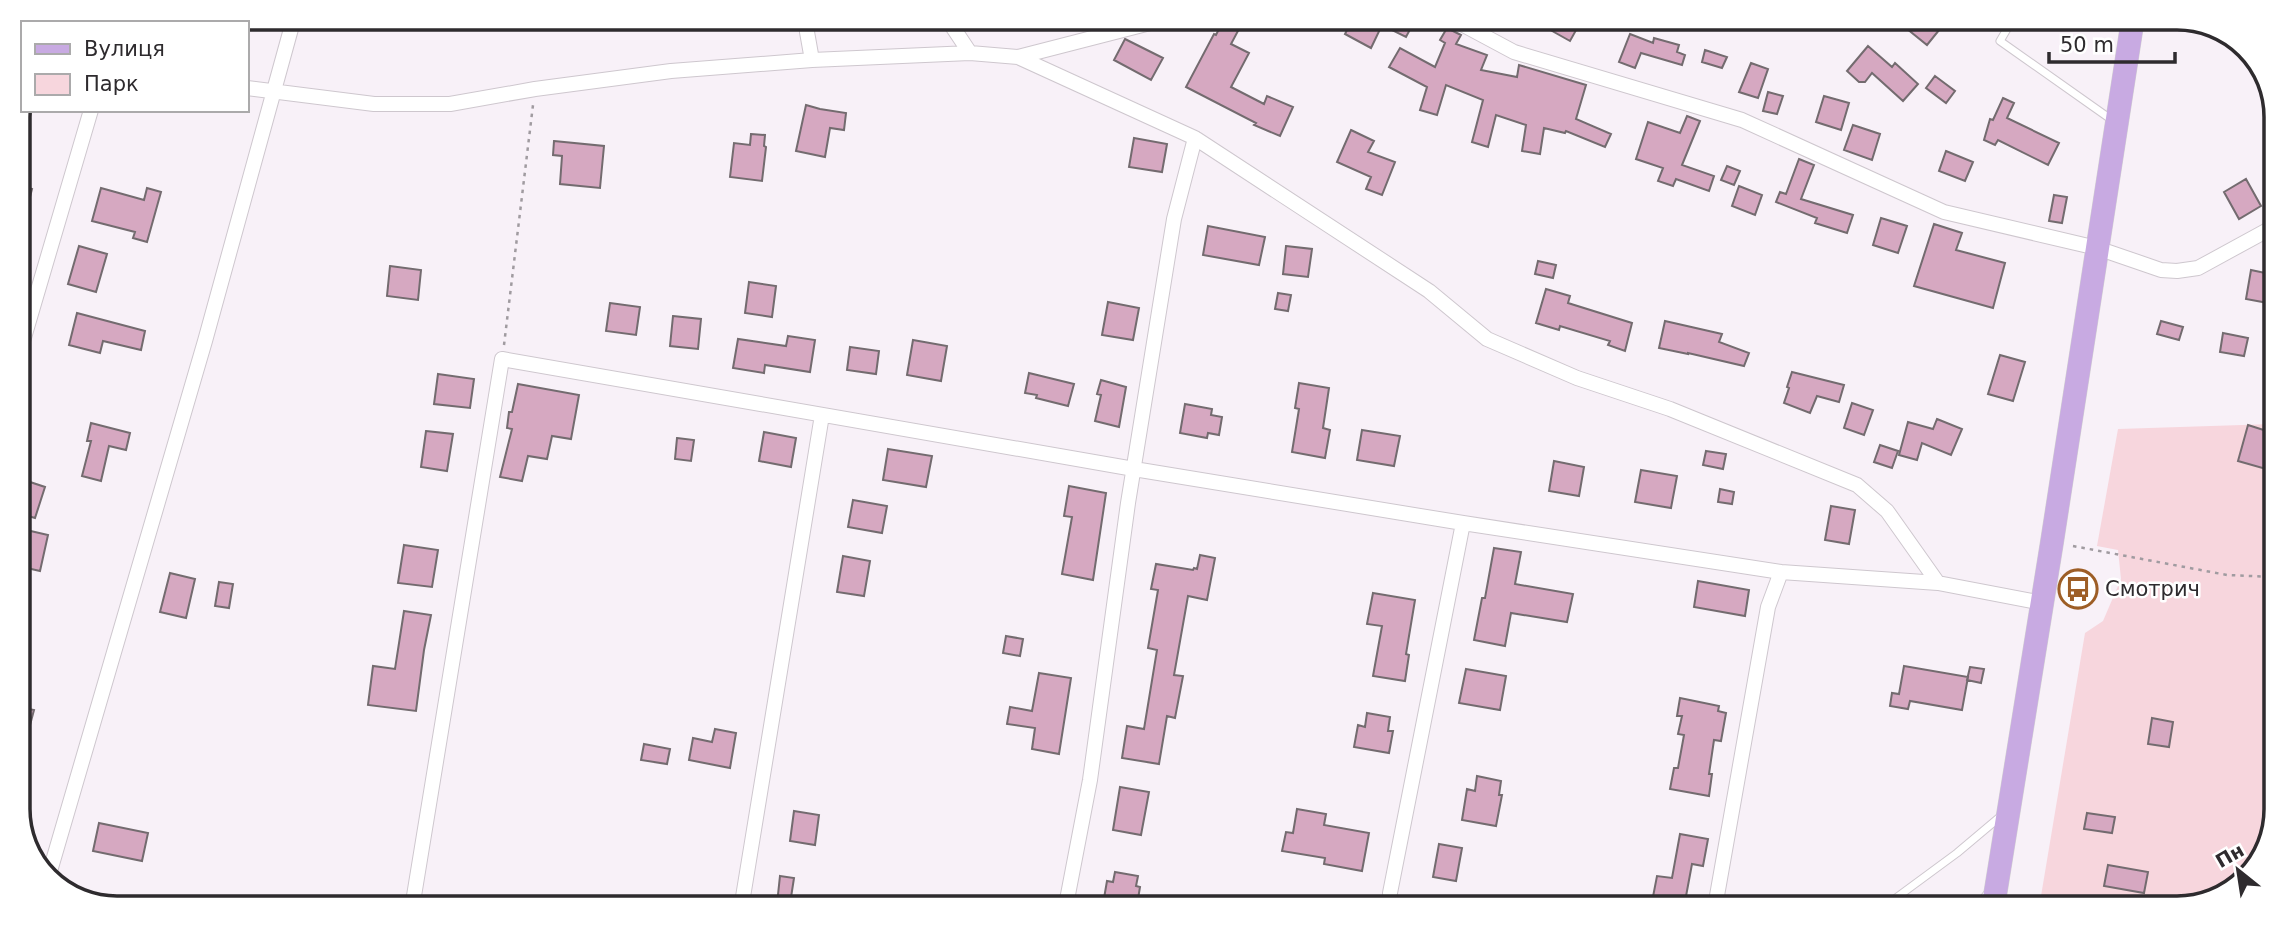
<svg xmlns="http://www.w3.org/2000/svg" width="2294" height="926" viewBox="0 0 2294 926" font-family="'DejaVu Sans',sans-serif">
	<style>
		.green { fill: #f7d6dd }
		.building { fill: #d6a8c1; stroke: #736b6f; stroke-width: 2 }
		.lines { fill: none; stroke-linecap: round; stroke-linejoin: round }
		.lane-casing { stroke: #cec7ce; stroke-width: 9 }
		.street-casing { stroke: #cec7ce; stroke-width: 16 }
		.primary-casing { stroke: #d1d0d1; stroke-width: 24 }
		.path { stroke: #a09ba0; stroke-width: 2.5; stroke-dasharray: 3.5 5; stroke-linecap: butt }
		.lane { stroke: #fff; stroke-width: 7 }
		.street { stroke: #fff; stroke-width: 14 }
		.primary { stroke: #c8aae2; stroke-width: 23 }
		.labels { text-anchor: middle; stroke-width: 5; stroke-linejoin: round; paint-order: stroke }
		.poi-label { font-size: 21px; fill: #2e2b2e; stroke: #fff; text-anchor: start }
		.rim { fill: none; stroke: #2e2b2e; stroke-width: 3.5 }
	</style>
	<rect width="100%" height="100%" fill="#f8f1f8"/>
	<path class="green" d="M2273 424 2269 847 2233 892 2178 908H2039L2085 633 2103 621 2121 579 2118 550 2097 546 2118 429Z"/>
	<path class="building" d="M1223 21 1239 29 1231 44 1249 53 1231 87 1264 104 1267 96 1293 107 1280 136 1254 125 1256 123 1186 87 1214 34 1216 35Z
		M1351 22H1414L1406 37 1382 25 1371 48 1345 34Z
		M1538 23H1580L1570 41Z
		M1901 24H1944L1927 45Z
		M1447 28 1461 35 1456 44 1487 55 1481 70 1517 77 1519 65 1586 85 1576 119 1611 134 1605 147 1566 131 1565 133 1544 128 1540 154 1522 151 1526 125 1496 115 1488 147 1472 142 1483 100 1446 85 1437 115 1420 110 1427 87 1389 67 1400 48 1435 67 1445 43 1440 40Z
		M1630 34 1653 43 1654 38 1679 45 1677 52 1685 55 1682 65 1641 53 1635 68 1619 62Z
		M1125 39 1163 58 1151 80 1114 60Z
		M1868 46 1892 67 1895 63 1918 84 1903 101 1872 73 1865 82H1859L1847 71Z
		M1705 50 1727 57 1722 68 1702 62Z
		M1751 63 1768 69 1758 98 1739 92Z
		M1935 76 1955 91 1946 103 1926 88Z
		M1768 92 1783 96 1777 114 1763 111Z
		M1824 96 1849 103 1841 130 1816 122Z
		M2003 98 2014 103 2007 118 2059 143 2048 165 1998 140 1995 145 1984 140 1990 119 1993 120Z
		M806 105 820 109 846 113 844 130 830 128 825 157 796 151Z
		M1687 116 1700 121 1682 165 1714 176 1709 191 1676 179 1673 186 1658 181 1663 168 1636 159 1648 122 1680 133Z
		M1853 125 1880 134 1872 160 1844 150Z
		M1351 130 1374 141 1368 152 1395 162 1382 195 1366 189 1371 177 1337 162Z
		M751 134 765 135 764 146 766 147 762 181 730 177 734 143 750 145Z
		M1134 138 1167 144 1162 172 1129 167Z
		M554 141 604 146 600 188 560 184 562 156 553 155Z
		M1946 151 1973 162 1965 181 1939 171Z
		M1799 159 1814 165 1801 199 1853 215 1847 233 1815 223 1817 218 1776 202 1780 192 1786 194Z
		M1727 166 1740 171 1734 185 1721 180Z
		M2246 179 2261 206 2239 219 2224 192Z
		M18 185 32 189 23 225 18 224Z
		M1739 186 1762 195 1755 215 1732 206Z
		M101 188 144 200 147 188 161 192 147 242 133 238 135 232 92 221Z
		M2054 195 2067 197 2062 223 2049 221Z
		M1881 218 1907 226 1898 253 1873 245Z
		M1934 224 1962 233 1956 250 2005 263 1993 308 1914 286Z
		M1208 226 1265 237 1259 265 1203 255Z
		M79 246 107 254 96 292 68 284Z
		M1286 246 1312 249 1308 277 1283 274Z
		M1538 261 1556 265 1553 278 1535 274Z
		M390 266 421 270 418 300 387 296Z
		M2251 270 2275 275 2274 298H2269L2268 303 2246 299Z
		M749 282 776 286 772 317 745 313Z
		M1546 289 1570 296 1568 303 1632 323 1625 351 1608 345 1610 341 1560 326 1559 330 1536 323Z
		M1278 293 1291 295 1288 311 1275 309Z
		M1108 302 1139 308 1133 340 1102 335Z
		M610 303 640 307 636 335 606 331Z
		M77 313 145 331 141 350 103 341 100 353 69 345Z
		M673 316 701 319 698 349 670 346Z
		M1665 321 1722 334 1719 342 1749 353 1744 366 1688 353V354L1659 348Z
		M2161 321 2183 327 2179 340 2157 334Z
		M2223 333 2248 338 2244 356 2220 352Z
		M788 336 815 340 810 372 765 365 764 373 733 368 738 339 786 346Z
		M913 340 947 346 941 381 907 375Z
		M850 347 879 351 876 374 847 370Z
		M2000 355 2025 362 2013 401 1988 394Z
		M1792 372 1844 385 1839 402 1817 396 1810 413 1784 403 1789 388 1787 387Z
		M1029 373 1074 384 1068 406 1036 398 1037 395 1025 393Z
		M438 374 474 379 470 408 434 404Z
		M1101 380 1126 387 1119 427 1095 421 1101 395 1097 394Z
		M1299 383 1329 388 1323 428 1330 430 1325 458 1292 452 1299 409 1295 408Z
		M518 384 579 395 571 439 552 436 547 459 528 456 522 481 500 477 512 429 507 428 509 412H512Z
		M1852 403 1873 410 1864 435 1844 428Z
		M1185 404 1212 409 1211 415 1222 417 1219 435 1208 433 1207 438 1180 433Z
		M1937 419 1962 429 1951 455 1922 443 1917 460 1899 455 1908 422 1933 429Z
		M91 423 130 433 126 450 109 446 101 481 82 476 91 441H87Z
		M2248 425 2273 433V471L2238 461Z
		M1362 430 1400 436 1394 466 1357 460Z
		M426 431 453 434 447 471 421 467Z
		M764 432 796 438 791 467 759 461Z
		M677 438 694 440 691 461 675 459Z
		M1880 445 1898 451 1892 468 1874 462Z
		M888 449 932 456 926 487 883 480Z
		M1706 451 1726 454 1723 469 1703 465Z
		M1554 461 1584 467 1579 496 1549 491Z
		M1641 470 1677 476 1671 508 1635 502Z
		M18 478 45 487 35 518 18 513Z
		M1069 486 1106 493 1093 580 1062 574 1072 517 1064 516Z
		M1720 489 1734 492 1732 504 1718 502Z
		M853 500 887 506 882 533 848 527Z
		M1831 506 1855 510 1849 544 1825 540Z
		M22 529 48 535 40 571 18 566V549Z
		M404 545 438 550 432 587 398 583Z
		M1494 548 1521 552 1515 584 1573 594 1567 622 1511 613 1505 646 1474 640 1482 598H1485Z
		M1200 555 1215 558 1207 600 1188 596 1174 675 1183 676 1175 718 1167 716 1159 764 1122 758 1127 726 1144 729 1157 650 1148 648 1158 590 1151 589 1156 564 1193 570 1194 568 1197 569Z
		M843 556 870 561 864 596 837 592Z
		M170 573 195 579 186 618 160 612Z
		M1698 581 1749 590 1745 616 1694 607Z
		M219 582 233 584 229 608 215 606Z
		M1373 593 1415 600 1406 654 1409 655 1405 681 1373 676 1382 626 1367 624Z
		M404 611 431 615 424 650 416 711 368 705 373 666 395 669Z
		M1006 636 1023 639 1020 656 1003 653Z
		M1904 666 1968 677 1962 710 1910 701 1908 709 1890 706 1892 693 1899 694Z
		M1970 667 1984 669 1981 683 1967 680Z
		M1466 669 1506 676 1500 710 1459 703Z
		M1039 673 1071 678 1059 754 1032 749 1035 728 1007 724 1010 707 1032 711Z
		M1680 698 1719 706 1718 711 1726 713 1721 741 1714 740 1709 774H1712L1709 796 1670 789 1674 768H1678L1684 735 1678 734 1682 716H1677Z
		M18 707 34 710 30 725 18 722Z
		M1367 713 1390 717 1388 731H1393L1389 753 1354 747 1358 725 1365 727Z
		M2152 718 2173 722 2169 747 2148 744Z
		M715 729 736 733 730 768 689 760 693 738 712 742Z
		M644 744 670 749 667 764 641 760Z
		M1477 776 1501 781 1499 795H1502L1496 826 1462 820 1467 789 1475 791Z
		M1120 787 1149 792 1141 835 1113 830Z
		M1297 809 1326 814 1324 825 1369 833 1362 871 1324 864 1325 858 1282 851 1286 832 1293 833Z
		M794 811 819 815 815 845 790 841Z
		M2087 813 2115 817 2112 833 2084 829Z
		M99 823 148 833 142 861 93 851Z
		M1680 834 1708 839 1703 866 1692 864 1684 907H1651L1657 876 1672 878Z
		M1439 844 1462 848 1456 881 1433 877Z
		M2108 865 2148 872 2144 893 2104 886Z
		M1115 872 1138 876 1136 886 1140 887 1137 905 1103 904 1107 881 1113 882Z
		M780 876 794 878 790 904H777Z"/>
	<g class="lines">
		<g class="lane-casing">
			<path id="lane" d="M2010 24 2000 41 2112 120
				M1885 906 1957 853 2001 816
				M1976 908 1987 894"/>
		</g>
		<g class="street-casing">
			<path id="street" d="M808 20 807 32 812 60
				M948 20 970 53
				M1458 22 1514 52 1742 120 1944 212 2097 248 2161 270 2177 271 2198 268 2275 226
				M1018 57 1158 21
				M247 88 374 104H450L535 89 671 71 812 60 970 53 1018 57 1195 138 1429 291 1487 339 1577 378 1670 409 1857 485 1887 511 1938 583 2042 603
				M18 358 91 110
				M48 878 205 341 294 18
				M1390 893 1463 523
				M413 902 502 359 1134 469 1463 523 1781 572 1938 583
				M742 903 822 415
				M1066 905 1090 780 1128 503 1174 219 1195 138
				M1715 907 1768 607 1781 572"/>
		</g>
		<g class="primary-casing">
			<path id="primary" d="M1993 908 2052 542 2132 25"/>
		</g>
		<path class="path" d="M504 345 533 105
			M2073 546 2227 575 2272 577"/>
		<use href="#lane" class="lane"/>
		<use href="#street" class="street"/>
		<use href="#primary" class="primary"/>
	</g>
	<defs>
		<g id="bus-ring" transform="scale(2.0125)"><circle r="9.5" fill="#fff" stroke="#9d5e26" stroke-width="1.5"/><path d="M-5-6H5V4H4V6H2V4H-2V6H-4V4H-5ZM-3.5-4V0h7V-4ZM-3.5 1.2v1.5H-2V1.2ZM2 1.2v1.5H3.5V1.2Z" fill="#9d5e26"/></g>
	</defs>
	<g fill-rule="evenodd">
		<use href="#bus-ring" x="2078" y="589"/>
	</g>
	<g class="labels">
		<g class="poi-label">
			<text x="2105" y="596">Смотрич</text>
		</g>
	</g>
	<path d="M0 0H2294V926H0ZM117 30H2177A87 87 0 0 1 2264 117V809A87 87 0 0 1 2177 896H117A87 87 0 0 1 30 809V117A87 87 0 0 1 117 30Z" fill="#fff" fill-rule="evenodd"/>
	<path class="rim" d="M117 30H2177A87 87 0 0 1 2264 117V809A87 87 0 0 1 2177 896H117A87 87 0 0 1 30 809V117A87 87 0 0 1 117 30Z"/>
	<rect x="21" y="21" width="228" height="91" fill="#ffffff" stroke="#abaaab" stroke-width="2"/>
	<rect x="35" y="44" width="35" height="10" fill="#c8aae2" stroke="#abaaab" stroke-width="2"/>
	<text x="84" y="56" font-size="21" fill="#2e2b2e">Вулиця</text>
	<rect x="35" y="74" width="35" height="21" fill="#f7d6dd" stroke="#abaaab" stroke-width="2"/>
	<text x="84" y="91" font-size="21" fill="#2e2b2e">Парк</text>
	<g transform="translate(2238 870) rotate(330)" stroke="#ffffff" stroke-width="5" paint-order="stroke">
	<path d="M0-5L12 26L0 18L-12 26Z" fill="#2e2b2e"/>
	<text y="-10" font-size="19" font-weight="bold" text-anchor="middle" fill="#2e2b2e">Пн</text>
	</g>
	<path d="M2049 52v10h126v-10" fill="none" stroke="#2e2b2e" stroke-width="3.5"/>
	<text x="2060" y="52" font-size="21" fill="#2e2b2e" stroke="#ffffff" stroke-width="5" paint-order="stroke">50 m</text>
</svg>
